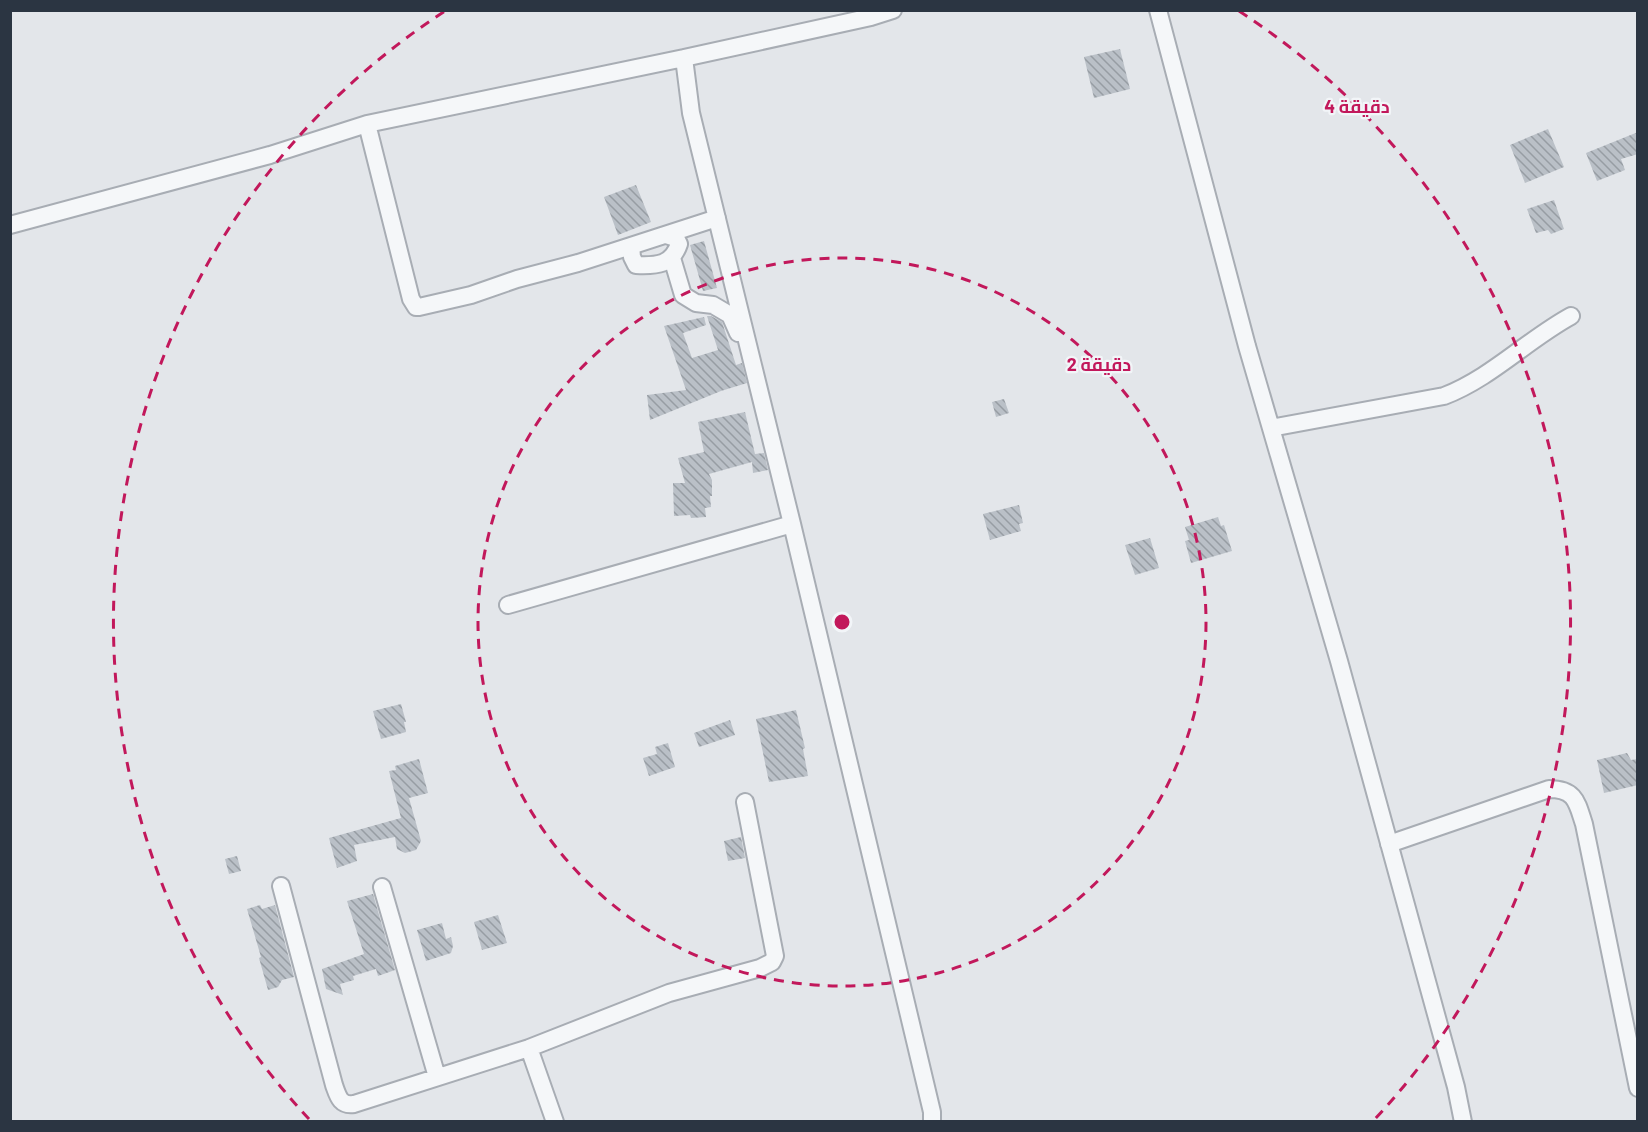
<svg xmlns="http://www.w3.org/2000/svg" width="1648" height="1132" viewBox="0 0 1648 1132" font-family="Barlow,Cairo,sans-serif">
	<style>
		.building { fill: url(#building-back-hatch) }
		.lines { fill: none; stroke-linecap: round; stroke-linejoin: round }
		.street-casing { stroke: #a8adb4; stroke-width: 20 }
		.street { stroke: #f5f7f9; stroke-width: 16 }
		.ring { fill: none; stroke: #c2185b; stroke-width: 3; stroke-dasharray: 10 8 }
		.centre { fill: #c2185b; stroke: #f2f5f8; stroke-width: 3 }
		.ring-label { font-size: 18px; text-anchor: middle; font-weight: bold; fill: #c2185b; stroke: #f2f5f8; stroke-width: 4.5; stroke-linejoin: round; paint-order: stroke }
	</style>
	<defs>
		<pattern id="building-back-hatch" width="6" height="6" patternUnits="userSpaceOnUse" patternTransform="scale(1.5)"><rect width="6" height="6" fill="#bac0c7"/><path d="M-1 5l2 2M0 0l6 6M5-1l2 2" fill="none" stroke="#979da3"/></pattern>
	</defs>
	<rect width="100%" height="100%" fill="#e3e6ea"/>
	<path class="building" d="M1120 49 1130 89 1094 98 1084 57Z
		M1548 129 1564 167 1525 183 1510 145Z
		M1638 132V154L1621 159 1625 170 1597 181 1586 153Z
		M636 185 651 222 618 235 604 197Z
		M1554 200 1564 229 1551 234 1548 230 1536 233 1527 209Z
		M704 241 717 288 703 291 690 245Z
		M707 316H711L722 322 736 365 742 363 747 383 721 391 650 420 647 395 686 390 664 326 704 317 706 325 683 333 692 358 718 350Z
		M1004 399 1009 413 996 417 992 402Z
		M745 412 755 454 764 453 768 470 753 473 752 462 709 474 712 480V496H710L711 507 705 508 706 517 691 518 690 515 674 516 673 483H685L678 458 704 452 698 422Z
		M1019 505 1023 523 1019 524 1021 531 990 540 983 514Z
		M1218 517 1221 526 1224 525 1232 551 1191 563 1185 541 1189 540 1185 527Z
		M1150 538 1159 568 1135 575 1125 545Z
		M401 704 406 722H404L406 732 381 739 373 711Z
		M796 710 805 748 803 749 808 776 769 782 756 719Z
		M730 720 735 735 699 747 694 733Z
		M668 743 675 767 649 776 643 758 657 754 655 747Z
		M1627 753 1631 760 1638 759V785L1604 793 1597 760Z
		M419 759 428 793 409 798 421 841 416 850 405 853 397 849 395 837 354 845 357 861 337 868 329 838 401 818 389 771 396 770 395 766Z
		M741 837 745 858 728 861 724 841Z
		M237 856 241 871 229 874 225 859Z
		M373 894 395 970 378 976 376 969 353 976 354 980 340 984 343 995 326 989 322 969 364 954 347 901Z
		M260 905 262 909 275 905 294 977 282 980 278 987 268 990 259 958 261 957 247 909Z
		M498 915 507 943 482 950 474 922Z
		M442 923 446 939 451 937 453 946 451 953 426 961 417 930Z"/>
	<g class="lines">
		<g class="street-casing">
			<path id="street" d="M893 10 871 17 684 58 691 113 792 524 932 1112V1122
				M1158 10 1247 346 1339 661 1456 1087 1463 1122
				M367 124 411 299 416 307H419L471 295 517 279 578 263 717 218
				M10 225 270 155 367 124 684 58
				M631 246 632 257 636 265C657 266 672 265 679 244L676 238 666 235
				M672 258 683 295 696 303 713 305 730 315 738 333
				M1271 428 1444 396C1491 378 1527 340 1571 316
				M508 605 792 524
				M1389 844 1549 789C1576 789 1577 803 1584 824L1638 1088
				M281 886 334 1085C338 1096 340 1106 354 1104L529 1048 555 1122
				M382 887 437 1077
				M529 1048 669 993 760 968 772 962 775 956 745 802"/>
		</g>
		<use href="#street" class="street"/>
	</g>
	<g class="ring">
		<circle cx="842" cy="622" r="364"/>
		<path d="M309 1119A729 729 0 0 1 445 11M1239 11A729 729 0 0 1 1375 1119"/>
	</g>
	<circle cx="842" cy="622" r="9" class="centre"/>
	<g class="ring-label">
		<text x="1357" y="113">4 دقيقة</text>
		<text x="1099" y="371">2 دقيقة</text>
	</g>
	<rect width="1648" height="1132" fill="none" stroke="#2b3542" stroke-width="24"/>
</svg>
